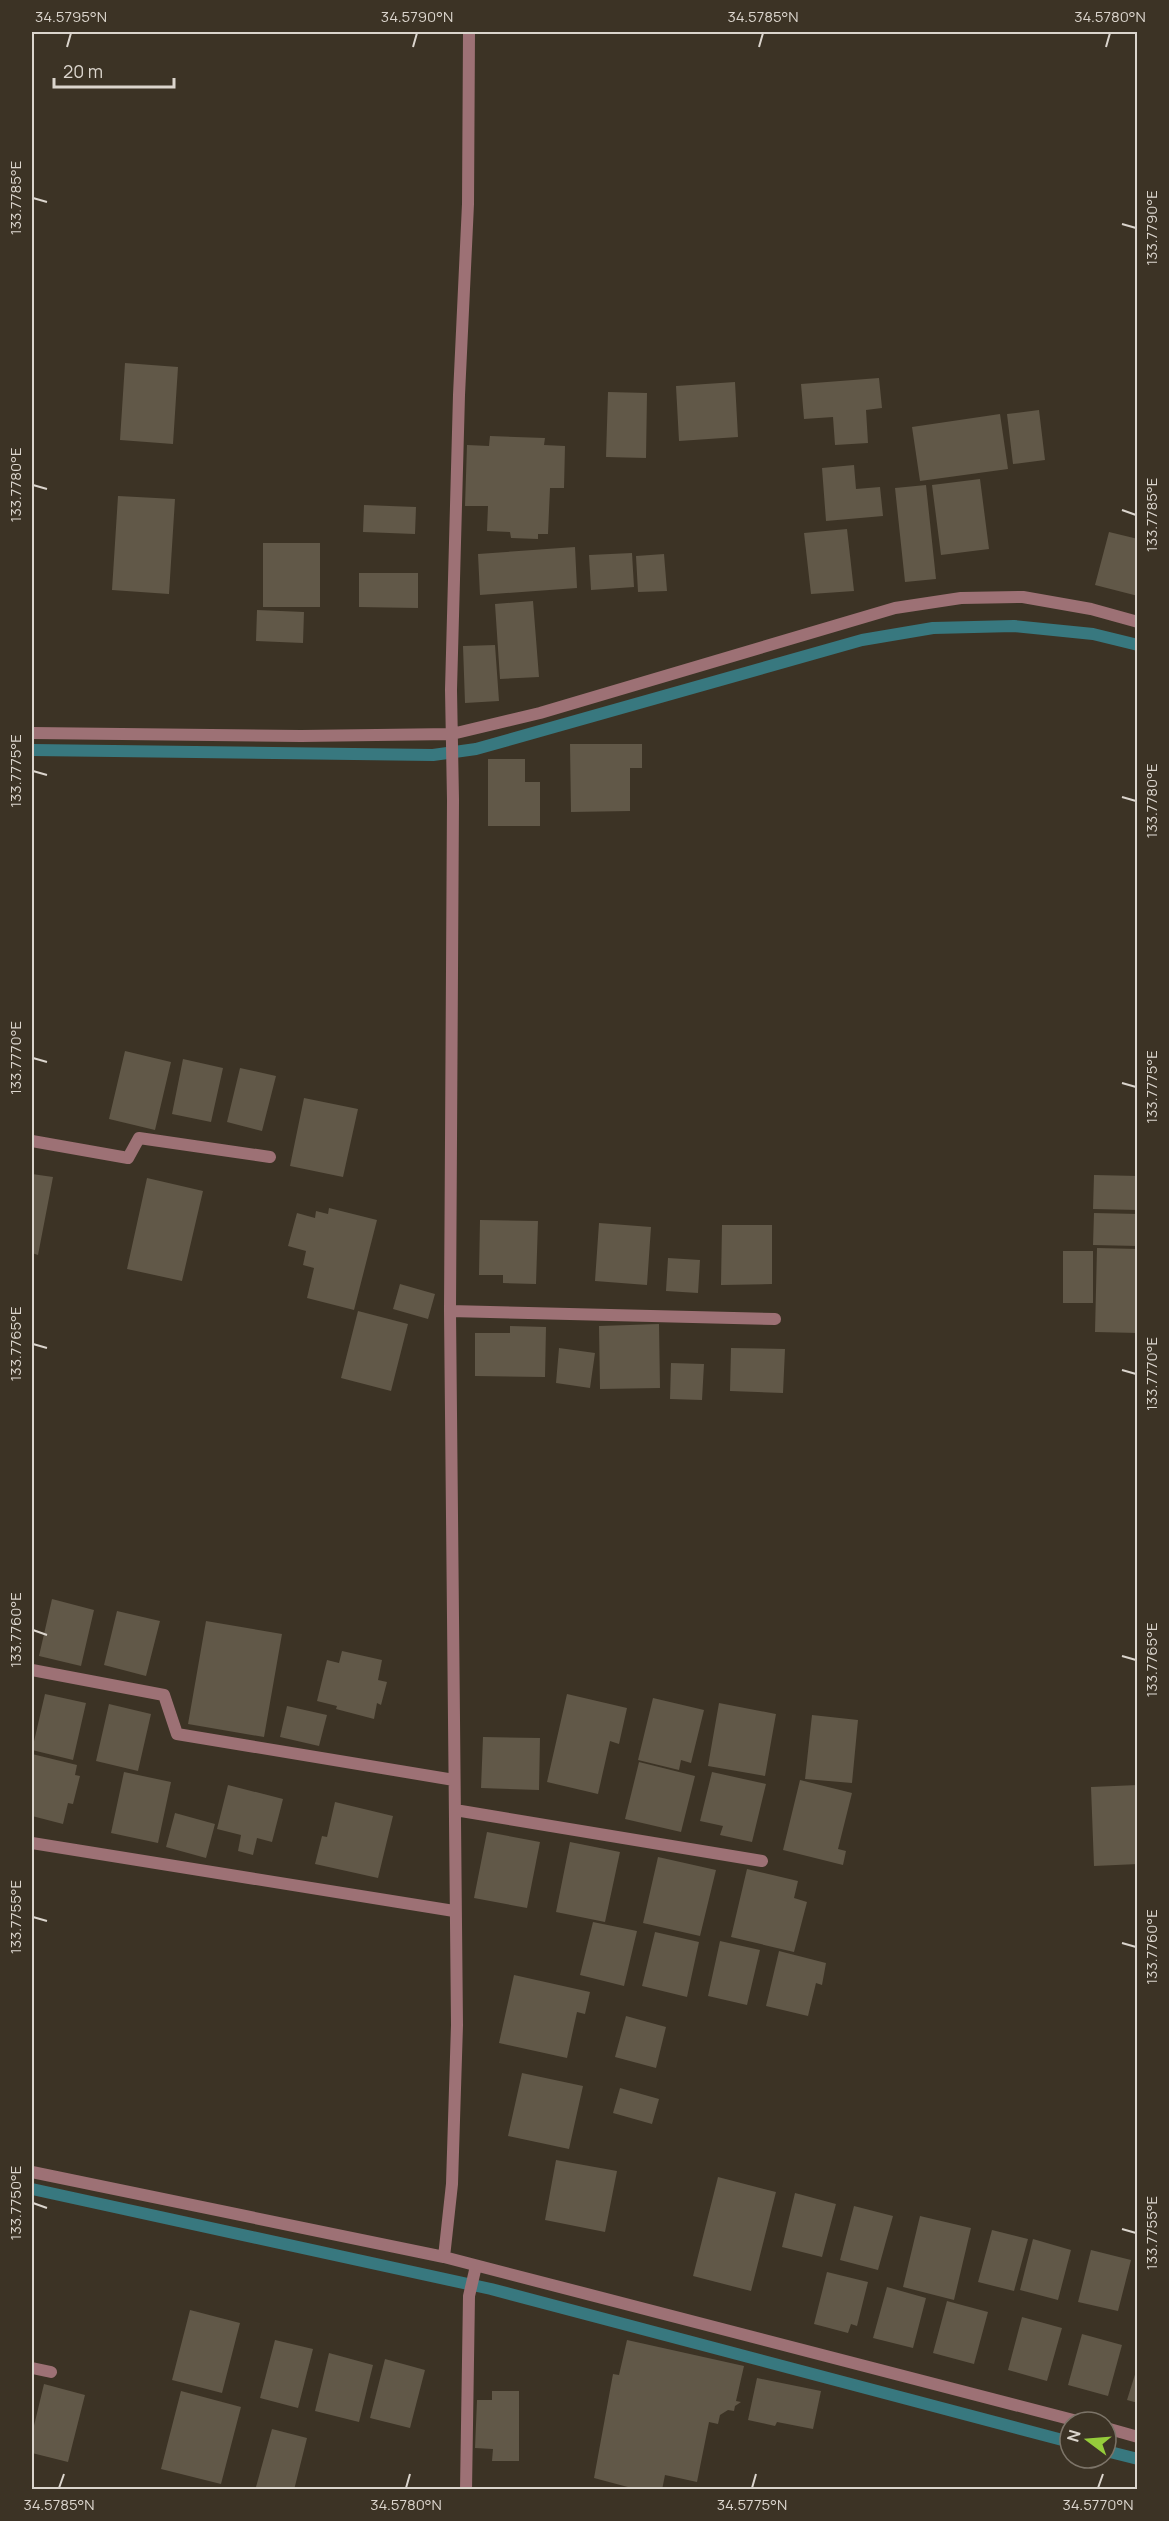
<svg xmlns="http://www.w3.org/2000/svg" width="1169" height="2521" viewBox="0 0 1169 2521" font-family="Manrope,sans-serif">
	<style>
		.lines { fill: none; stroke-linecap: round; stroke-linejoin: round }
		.stream { stroke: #38787f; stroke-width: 12 }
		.building { fill: #615848 }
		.minor { stroke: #9d7175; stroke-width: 12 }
		.ticks { fill: none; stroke: #dbd5cd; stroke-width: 2 }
		.neatline { fill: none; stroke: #dbd5cd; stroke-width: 2 }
		.ticks-label { font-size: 15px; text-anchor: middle; fill: #dbd5cd }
	</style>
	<rect width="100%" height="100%" fill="#3c3325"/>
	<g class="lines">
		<path class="stream" d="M32 750 433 755 476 749 862 640 933 628 1014 626 1093 634 1138 645
			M32 2189 491 2289 1070 2442
			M1106 2451 1138 2459"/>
	</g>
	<path class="building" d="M125 363 178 367 173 444 120 440Z
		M879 378 882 408 866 410 868 443 835 445 833 417 804 419 801 384Z
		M735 382 738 437 679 441 676 386Z
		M608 392 647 393 646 458 606 457Z
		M1039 410 1045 460 1013 464 1007 414Z
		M1000 414 1008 469 920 481 912 427Z
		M490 436 545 438 544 445 565 446 564 488H550L548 534H538V539L511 538 510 532 487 531 488 506H465L467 445 489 446Z
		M854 465 856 489 880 487 883 516 826 521 822 468Z
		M980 479 989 549 941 555 932 485Z
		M926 485 936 579 905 582 895 488Z
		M118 496 175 499 169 594 112 590Z
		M364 505 416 507 415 534 363 532Z
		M847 529 854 591 811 594 804 533Z
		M1109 532 1138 539V596L1095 585Z
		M263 543H320V607H263Z
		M575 547 577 588 480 595 478 554Z
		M632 553 634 587 591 590 589 555Z
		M664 554 667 591 638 592 636 556Z
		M359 573H418V608L359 607Z
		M533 601 539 677 500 679 495 604Z
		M257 610 304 612 303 643 256 641Z
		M495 645 499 701 465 703 463 646Z
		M570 744H642V768H630V811L571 812Z
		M488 759H525V782H540V826H488Z
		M125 1051 171 1062 155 1130 109 1119Z
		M183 1059 223 1068 211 1122 172 1114Z
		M240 1068 276 1076 262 1131 227 1122Z
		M304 1098 358 1109 343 1177 290 1166Z
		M32 1174 53 1177 38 1255 32 1253Z
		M1094 1175 1138 1176V1210L1093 1209Z
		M147 1178 203 1191 182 1281 127 1269Z
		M329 1208 377 1220 354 1310 307 1298 314 1268 303 1265 306 1251 288 1246 297 1213 315 1218 316 1211 328 1214Z
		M1094 1213 1138 1214V1246L1093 1245Z
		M480 1220 538 1221 536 1284 503 1283V1275H479Z
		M599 1223 651 1227 647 1285 595 1281Z
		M722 1225H772V1284L721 1285Z
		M1097 1248 1138 1249V1333L1095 1332Z
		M1063 1251H1093V1303H1063Z
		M668 1258 700 1260 698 1293 666 1291Z
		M400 1284 435 1294 428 1319 393 1309Z
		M358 1311 408 1324 391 1391 341 1378Z
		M659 1324 660 1388 600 1389 599 1326Z
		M510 1326 546 1327 545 1377 475 1376V1333H510Z
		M559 1348 595 1353 590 1388 556 1383Z
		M731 1348 785 1349 783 1393 730 1391Z
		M671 1363 704 1364 702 1400 670 1399Z
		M52 1599 94 1610 81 1666 39 1656Z
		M117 1611 160 1621 146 1676 104 1665Z
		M206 1621 282 1634 264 1737 188 1724Z
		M342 1651 382 1660 378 1680 387 1682 381 1705 377 1703 374 1719 336 1709 337 1706 317 1701 327 1660 339 1663Z
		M45 1694 86 1703 73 1760 32 1750Z
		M567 1694 627 1708 619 1744 610 1741 598 1794 547 1782Z
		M653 1698 704 1710 691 1763 681 1760 679 1770 638 1760Z
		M719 1703 776 1714 765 1776 708 1766Z
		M109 1704 151 1714 138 1771 96 1761Z
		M287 1706 327 1715 319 1746 280 1737Z
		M812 1715 858 1720 852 1783 805 1779Z
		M483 1737 540 1738 539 1790 481 1788Z
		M32 1754 77 1765 75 1775 80 1776 73 1804 68 1803 63 1824 32 1816Z
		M639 1762 695 1776 681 1832 625 1819Z
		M124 1772 171 1782 158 1843 111 1833Z
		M712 1772 766 1784 752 1842 720 1835 723 1826 700 1821Z
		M800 1780 852 1793 838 1849 846 1851 843 1865 783 1850Z
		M228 1785 283 1799 272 1842 257 1838 253 1855 238 1851 241 1835 217 1829Z
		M1138 1785V1864L1094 1866 1091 1787Z
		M335 1802 393 1816 378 1878 315 1864 322 1836 327 1837Z
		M175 1813 215 1824 206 1858 166 1847Z
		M487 1832 540 1842 527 1908 474 1898Z
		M570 1842 620 1852 605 1922 556 1912Z
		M658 1857 716 1870 700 1936 643 1923Z
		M747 1869 798 1881 794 1898 807 1902 794 1952 731 1937Z
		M593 1922 637 1931 624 1986 580 1975Z
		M655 1932 699 1942 687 1997 642 1986Z
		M720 1941 760 1950 747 2005 708 1996Z
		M779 1951 826 1963 822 1985 816 1983 808 2016 766 2006Z
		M514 1975 590 1992 585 2014 577 2012 567 2058 499 2043Z
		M626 2016 666 2027 656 2068 615 2057Z
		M522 2073 583 2086 569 2149 508 2136Z
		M620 2088 659 2099 652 2124 613 2113Z
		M556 2160 617 2171 605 2232 545 2220Z
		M718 2177 776 2192 751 2291 693 2276Z
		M795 2193 836 2204 822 2257 782 2247Z
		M854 2206 893 2216 878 2270 840 2260Z
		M920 2216 971 2228 954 2300 903 2287Z
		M992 2230 1028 2239 1014 2291 978 2282Z
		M1033 2239 1071 2250 1058 2300 1020 2290Z
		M1091 2250 1131 2260 1118 2311 1078 2302Z
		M827 2272 868 2282 857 2326 851 2324 848 2333 814 2324Z
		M887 2287 926 2298 913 2348 873 2338Z
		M947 2301 988 2312 974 2364 933 2353Z
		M190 2310 240 2323 222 2393 172 2380Z
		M1022 2317 1062 2328 1047 2381 1008 2370Z
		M1082 2334 1122 2345 1108 2396 1068 2385Z
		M275 2340 313 2349 298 2408 260 2398Z
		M627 2340 744 2366 736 2401 741 2402 735 2406 734 2411 728 2410 720 2415 718 2424 709 2422 697 2482 665 2475 662 2490H639L594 2478 613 2374 619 2375Z
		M329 2353 373 2365 359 2422 315 2411Z
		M385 2359 425 2370 410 2428 370 2418Z
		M1138 2365V2403L1127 2400Z
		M757 2378 821 2391 813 2429 777 2422 775 2426 748 2420Z
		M44 2384 85 2395 68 2462 32 2453V2434Z
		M181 2391 241 2407 221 2484 161 2469Z
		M492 2391H519V2461H492L493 2449 475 2448 477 2400H492Z
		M272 2429 307 2438 294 2490 256 2487Z"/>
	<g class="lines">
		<path class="minor" d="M32 733 301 736 452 734 540 713 895 608 961 598 1023 597 1091 609 1138 622
			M32 1141 128 1158 139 1138 270 1157
			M450 1311 775 1319
			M32 1670 164 1695 177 1734 454 1780
			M455 1810 762 1861
			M32 1843 454 1911
			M32 2172 444 2257 1081 2422
			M444 2257 452 2184 457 2025 450 1311 453 800 451 690 459 395 468 204 469 32
			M32 2368 51 2372
			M1106 2428 1138 2437
			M466 2490 469 2296 476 2266"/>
	</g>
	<path class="ticks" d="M67 47 71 33M413 47 417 33M759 47 763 33M1106 47 1110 33M33 198 47 202M1122 224 1136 228M33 485 47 489M1122 510 1136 515M33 771 47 775M1122 797 1136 801M33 1058 47 1062M1122 1083 1136 1087M33 1344 47 1348M1122 1370 1136 1374M33 1630 47 1635M1122 1656 1136 1660M33 1917 47 1921M1122 1943 1136 1947M33 2203 47 2208M1122 2229 1136 2233M59 2488 64 2474M406 2488 410 2474M752 2488 756 2474M1098 2488 1103 2474"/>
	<rect width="1169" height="2521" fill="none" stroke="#3c3325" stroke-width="66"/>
	<g transform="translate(1088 2440) rotate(286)"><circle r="28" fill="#3c3325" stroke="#7c7468" stroke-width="1.5"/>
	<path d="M0-4.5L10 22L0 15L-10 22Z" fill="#95cc3b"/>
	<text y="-9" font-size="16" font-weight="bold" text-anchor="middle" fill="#dbd5cd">N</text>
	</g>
	<path d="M54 78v9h120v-9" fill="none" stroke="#dbd5cd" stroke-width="3"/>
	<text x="63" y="78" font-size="18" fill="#dbd5cd" stroke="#3c3325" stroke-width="4.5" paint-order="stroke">20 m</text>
	<rect x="33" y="33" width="1103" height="2455" class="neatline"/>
	<g class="ticks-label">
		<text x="71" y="22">34.5795°N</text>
		<text x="417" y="22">34.5790°N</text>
		<text x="763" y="22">34.5785°N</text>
		<text x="1110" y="22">34.5780°N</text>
		<text transform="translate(16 198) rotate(-90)" y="5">133.7785°E</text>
		<text transform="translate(1152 228) rotate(-90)" y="5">133.7790°E</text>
		<text transform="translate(16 485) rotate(-90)" y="5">133.7780°E</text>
		<text transform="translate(1152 515) rotate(-90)" y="5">133.7785°E</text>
		<text transform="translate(16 771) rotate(-90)" y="5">133.7775°E</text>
		<text transform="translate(1152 801) rotate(-90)" y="5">133.7780°E</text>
		<text transform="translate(16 1058) rotate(-90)" y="5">133.7770°E</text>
		<text transform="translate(1152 1087) rotate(-90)" y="5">133.7775°E</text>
		<text transform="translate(16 1344) rotate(-90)" y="5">133.7765°E</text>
		<text transform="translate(1152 1374) rotate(-90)" y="5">133.7770°E</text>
		<text transform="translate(16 1630) rotate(-90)" y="5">133.7760°E</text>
		<text transform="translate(1152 1660) rotate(-90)" y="5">133.7765°E</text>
		<text transform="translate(16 1917) rotate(-90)" y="5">133.7755°E</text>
		<text transform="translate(1152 1947) rotate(-90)" y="5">133.7760°E</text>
		<text transform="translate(16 2203) rotate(-90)" y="5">133.7750°E</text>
		<text transform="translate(1152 2233) rotate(-90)" y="5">133.7755°E</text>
		<text x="59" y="2510">34.5785°N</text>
		<text x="406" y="2510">34.5780°N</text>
		<text x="752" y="2510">34.5775°N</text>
		<text x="1098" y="2510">34.5770°N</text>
	</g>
</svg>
